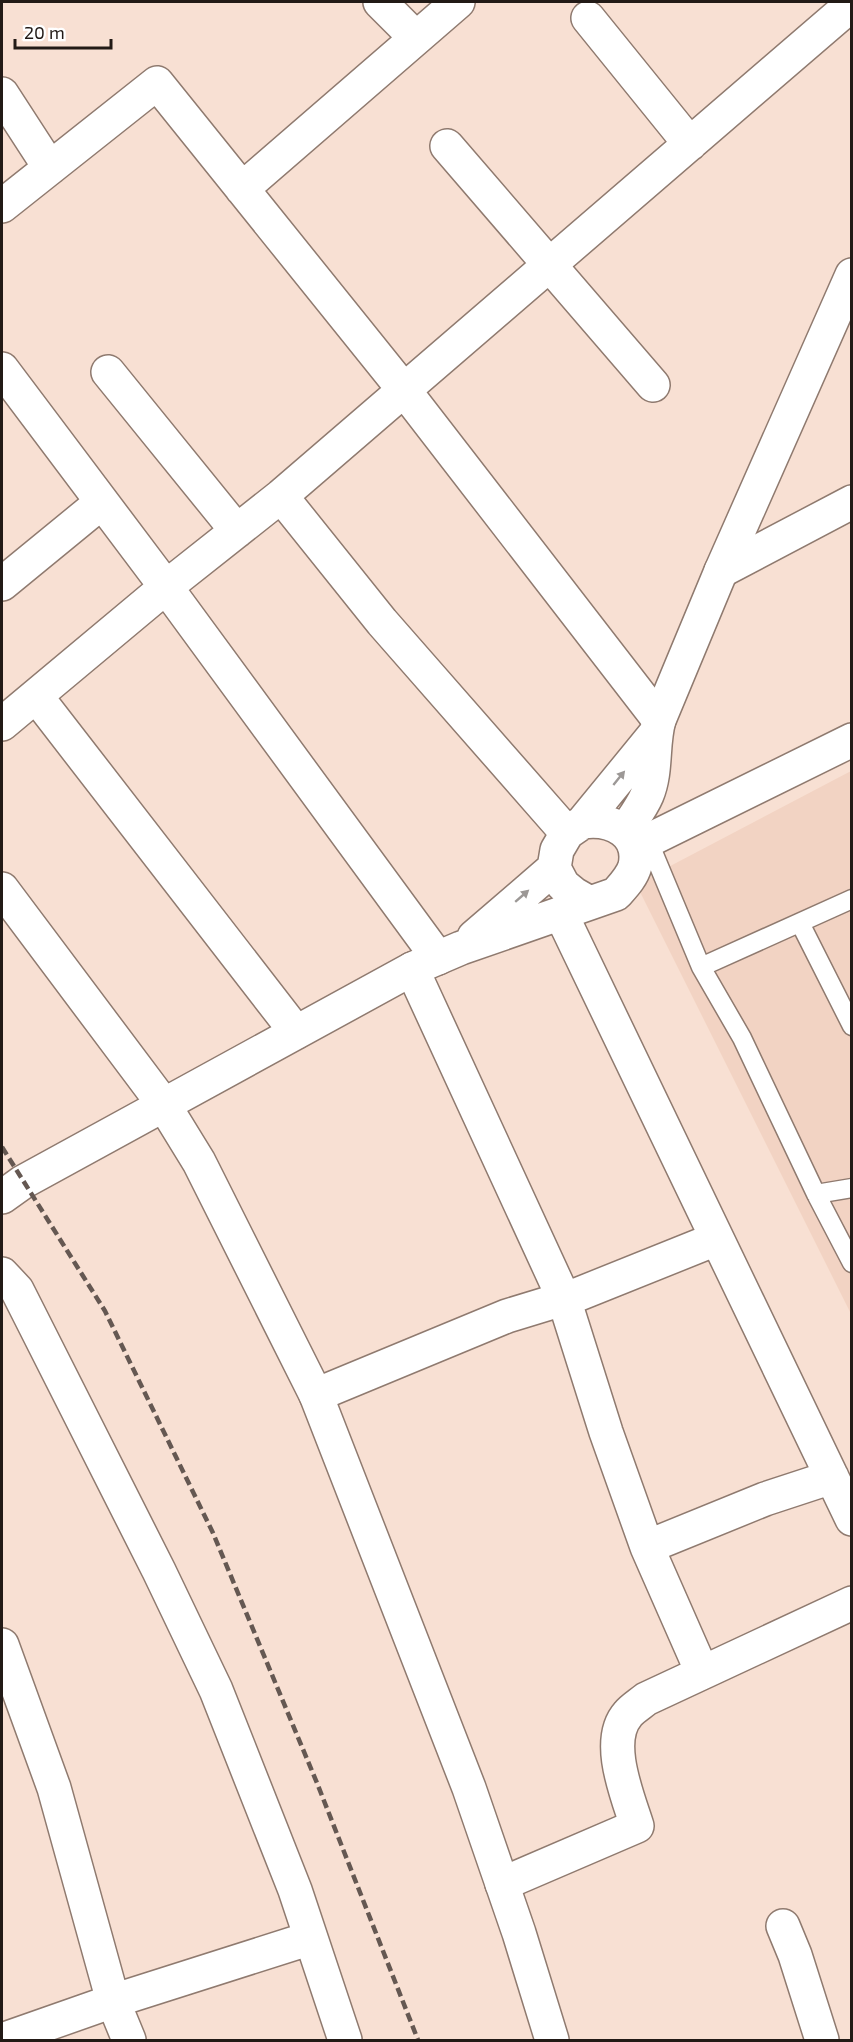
<svg xmlns="http://www.w3.org/2000/svg" width="853" height="2042" viewBox="0 0 853 2042" font-family="'Exo 2',sans-serif">
	<style>
		.built { fill: #f2d3c3 }
		.lines { fill: none; stroke-linecap: round; stroke-linejoin: round }
		.service-casing { stroke: #8f7a6f; stroke-width: 21 }
		.minor-casing { stroke: #8f7a6f; stroke-width: 36 }
		.tertiary-casing { stroke: #8f7a6f; stroke-width: 36 }
		.service { stroke: #fff; stroke-width: 18 }
		.minor { stroke: #fff; stroke-width: 33 }
		.tertiary { stroke: #fff; stroke-width: 33 }
		.rail { stroke: #655852; stroke-width: 4.5; stroke-dasharray: 9 4.5; stroke-linecap: butt }
		.oneway { fill: #9c9896 }
	</style>
	<rect width="100%" height="100%" fill="#f8e0d3"/>
	<path class="built" d="M851 771V1314L636 884Z"/>
	<g class="lines">
		<g class="service-casing">
			<path id="service" d="M648 840 701 967 742 1038 816 1194 852 1263
				M800 923 852 1026
				M701 967 852 899
				M816 1194 852 1188"/>
		</g>
		<g class="minor-casing">
			<path id="minor" d="M380 2 416 38
				M588 18 690 144
				M2 94 50 168
				M447 146 653 385
				M242 189 458 2
				M2 206 157 83 404 390 659 720
				M2 369 166 587 438 958
				M108 372 237 531
				M281 496 382 622 567 833
				M721 571 852 502
				M2 584 102 502
				M36 696 296 1032
				M2 724 166 587 281 496 852 4
				M635 847 852 740
				M561 914 852 1519
				M412 969 564 1299 606 1432 647 1547 702 1672
				M2 1274 17 1290 159 1571 216 1690 295 1890 345 2040
				M316 1395 507 1316 579 1294 716 1239
				M647 1547 765 1499 832 1477
				M2 1645 54 1788 113 2001 129 2040
				M502 1884 637 1826C628 1797 604 1741 628 1714 632 1709 640 1704 646 1699L852 1603
				M783 1926 795 1955 822 2040
				M2 2040 113 2001 311 1938"/>
		</g>
		<g class="tertiary-casing">
			<path id="tertiary" d="M625 831C632 820 642 807 647 795 657 771 652 744 659 720L721 571 852 275
				M2 889 164 1105 199 1162 316 1395 469 1788 519 1933 552 2040
				M588 902 574 894 563 885 554 868 557 850 567 833 583 822 655 734
				M474 937 554 868
				M2 1197 23 1182 412 969 461 948 616 894C623 886 632 877 635 866 642 833 612 818 583 822"/>
		</g>
		<use href="#service" class="service"/>
		<use href="#minor" class="minor"/>
		<use href="#tertiary" class="tertiary"/>
		<path class="rail" d="M2 1147 105 1311 213 1533 317 1783 418 2040"/>
	</g>
	<defs><path id="oneway-solid" d="M-6-.8H1V-3.2L6.5 0L1 3.2V.8H-6Z" transform="scale(1.5)"/></defs>
	<g class="oneway">
		<use href="#oneway-solid" transform="translate(619 778) rotate(-51)"/>
		<use href="#oneway-solid" transform="translate(522 896) rotate(-41)"/>
	</g>
	<rect width="853" height="2042" fill="none" stroke="#221a16" stroke-width="6"/>
	<path d="M15 39v9h96v-9" fill="none" stroke="#221a16" stroke-width="3"/>
	<text x="24" y="39" font-size="18" fill="#221a16" stroke="#ffffff" stroke-width="4.5" paint-order="stroke">20 m</text>
</svg>
